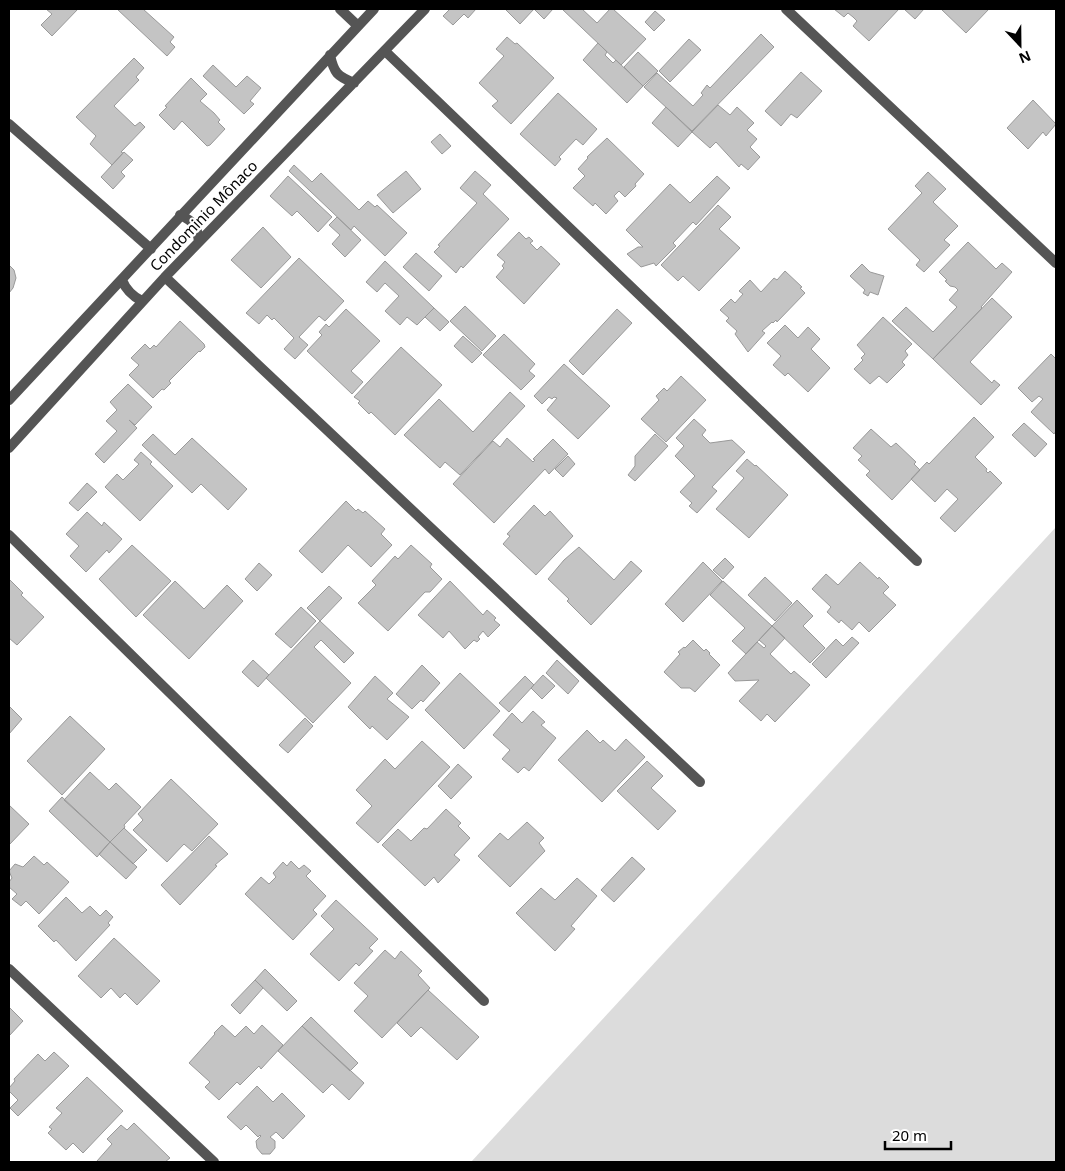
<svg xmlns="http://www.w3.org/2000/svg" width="1065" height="1171" viewBox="0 0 1065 1171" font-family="'Noto Sans',sans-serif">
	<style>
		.green { fill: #dcdcdc }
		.building { fill: #c4c4c4; stroke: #999 }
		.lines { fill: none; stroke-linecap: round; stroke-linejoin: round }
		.minor { stroke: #555; stroke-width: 10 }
		.labels { text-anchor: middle; stroke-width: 4.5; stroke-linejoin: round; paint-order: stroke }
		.street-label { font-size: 15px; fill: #000; stroke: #fff }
	</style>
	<rect width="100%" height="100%" fill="#fff"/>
	<path class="green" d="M1056 527V1162H471Z"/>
	<path class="building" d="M46 9H78L52 36 41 25 52 14Z
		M117 9H143L174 37 170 42 175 47 167 56Z
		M450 9H476L468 18 464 14 453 25 443 16Z
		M505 9H534L520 24Z
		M534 9H553L544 19Z
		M562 9H582L597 23 610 9H613L646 39 621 65Z
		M834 9H899L869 41 853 26 857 21 853 17 848 13 844 17Z
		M904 9H924L915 19Z
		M941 9H989L966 33Z
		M655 11 665 20 654 31 645 22Z
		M761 34 774 47 692 131 644 87 657 73 693 106 703 95 701 93 707 85 710 88Z
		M507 37 515 44 517 43 554 78 511 124 492 106 498 101 479 83 504 56 496 49Z
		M689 39 701 50 670 82 659 71Z
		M598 43 607 52 605 55 613 63 616 60 643 86 627 103 583 60Z
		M638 52 658 71 643 86 624 67Z
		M134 58 144 68 136 77 139 80 114 106 135 126 140 122 145 127 121 152 123 153 112 165 90 144 96 136 76 117Z
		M213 65 236 87 247 76 261 88 250 101 254 104 244 114 203 76Z
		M801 72 822 91 797 118 791 114 781 126 765 111Z
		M191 78 207 94 200 101 214 113 220 120 218 122 225 129 210 145 207 146 182 121 174 130 159 115 167 107 165 106Z
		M558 93 597 129 583 145 576 139 559 157 561 159 555 166 520 134Z
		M1033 100 1056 124 1046 136 1043 132 1028 149 1007 128Z
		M718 105 730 115 737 107 754 123 747 130 757 139 750 147 760 157 748 170 741 164 739 167 716 142 710 148 692 132Z
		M666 107 692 132 678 147 652 123Z
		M440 134 451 146 442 154 431 142Z
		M607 138 644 174 635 184 636 186 625 197 619 191 614 196 618 201 606 214 595 203 593 206 573 188 585 176 578 169 588 158 587 157Z
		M124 152 133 160 121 172 125 176 113 189 101 177Z
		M294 165 312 182 321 173 359 210 368 201 375 207 377 205 407 233 385 256 354 226 351 230 289 171Z
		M406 171 421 189 393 213 377 195Z
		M475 171 491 185 483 194 509 219 463 268 461 266 456 273 434 252 440 246 438 245 477 203 460 188Z
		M928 172 946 189 933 202 958 226 944 240 950 245 924 272 916 265 920 260 888 229 922 193 915 186Z
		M288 176 332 217 318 232 297 211 292 216 270 196Z
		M717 176 730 188 696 225 693 222 673 243 676 246 656 266 654 263 641 267 627 254 638 247H643L626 230 670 184 690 203Z
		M718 205 731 217 719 229 740 248 699 291 683 276 678 281 661 265Z
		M337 217 361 240 345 257 332 244 340 235 329 225Z
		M263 227 291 257 261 288 231 260Z
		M519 232 526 239 529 237 533 241 530 243 537 250 541 246 560 264 524 304 496 277 504 268 502 266 505 262 497 255Z
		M968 242 996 269 1002 263 1012 272 981 307 982 308 933 359 892 321 906 307 933 332 957 307 949 300 958 290 955 287 950 286 945 281 947 280 939 272Z
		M416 253 442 276 429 291 403 267Z
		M299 258 344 301 325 321 319 316 299 337 308 345 295 359 284 349 294 338 274 318 272 320 267 315 259 324 246 313Z
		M385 261 434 308 417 325 407 317 400 325 385 311 399 296 385 283 377 292 366 282Z
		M862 264 870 272 884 276 878 295 870 292 868 296 863 293 865 290 850 276Z
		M9 265 14 270 16 278 13 288 9 293Z
		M785 271 802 287 800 288 805 293 777 322 776 320 773 323 772 322 762 331 765 333 748 352 735 334 737 331 726 321 729 318 720 310 731 299 735 303 743 294 739 291 750 280 761 292 774 278 777 280Z
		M992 298 1012 317 970 362 992 383 994 380 1000 385 981 405 933 359Z
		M465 306 496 336 482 351 450 321Z
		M434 308 449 322 440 331 425 317Z
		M346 309 380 341 351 371 363 382 352 394 307 351 322 335 319 332 326 324 329 327Z
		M617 309 632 323 583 375 569 361Z
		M883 317 912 344 905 351 908 355 902 362 905 365 887 383 879 376 870 384 854 369 863 360 861 358 865 354 857 345Z
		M180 321 204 344 205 347 200 352 199 351 169 381 171 383 164 390 162 389 153 398 129 375 139 365 131 358 145 344 150 349 154 345 156 347Z
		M785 325 798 338 808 327 820 339 811 349 830 368 808 392 788 373 785 376 773 365 781 356 767 343Z
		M504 334 535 364 529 371 535 376 521 390 483 355Z
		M463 336 482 353 472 363 454 346Z
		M401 347 442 385 395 435 371 412 369 414 358 403 360 401 354 397Z
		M1051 354 1056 359V431L1054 434 1031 412 1043 399 1039 396 1032 402 1018 388Z
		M564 364 610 406 578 439 547 410 557 398 554 397 552 399 549 397 542 404 534 396Z
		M681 376 706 400 666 442 641 419 659 400 656 396 664 388 667 391Z
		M128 384 152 407 135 425 129 420 137 428 104 463 95 454 117 431 106 421 117 410 110 402Z
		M510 392 525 406 460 475 445 462 440 468 404 435 439 399 473 432Z
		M974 417 994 437 975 457 987 469 986 471 988 473 990 471 1002 483 955 532 940 518 958 499 947 489 935 502 911 479 927 462 929 464Z
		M694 419 706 430 702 435 710 443 732 440 745 452 712 487 717 491 697 513 689 506 692 503 680 492 695 476 675 456 684 446 676 438Z
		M1024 423 1047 444 1035 457 1012 435Z
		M871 429 891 447 896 443 916 462 914 464 920 470 892 500 866 475 870 471 858 460 862 456 853 448Z
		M153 434 175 455 192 438 247 489 228 510 201 484 192 493 142 445Z
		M655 434 668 446 635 481 628 475 635 466V456Z
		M507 438 533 462 535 460 533 459 553 439 568 454 549 474 545 469 494 523 453 484 493 441 500 447Z
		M141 452 152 462 150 464 173 486 140 521 105 487 117 474 123 480 139 464 134 460Z
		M568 456 575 464 563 477 555 469Z
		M747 459 755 466 756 465 788 495 749 538 716 509 744 478 736 471Z
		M87 483 97 492 78 511 69 503Z
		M346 501 356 511 358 509 363 513 365 511 385 529 381 534 392 545 371 567 348 545 322 573 299 551Z
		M534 505 545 516 550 511 573 536 536 575 503 544 510 536 507 534Z
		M87 512 102 526 104 522 122 539 109 553 107 550 86 572 70 556 79 546 66 534Z
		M132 545 171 581 136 617 99 579Z
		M411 545 432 564 430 567 442 579 430 592H425L388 631 358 603 376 585 372 581 395 556 398 559Z
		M579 547 614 580 631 561 642 571 591 625 567 601 569 599 548 579 564 560Z
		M725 558 734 567 723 579 713 570Z
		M703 562 722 581 683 622 665 604Z
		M860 562 878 579 879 577 889 587 883 593 896 605 869 632 859 622 852 630 841 620 839 623 827 612 831 607 812 589 826 574 838 585Z
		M259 563 272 575 257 591 245 579Z
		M765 577 792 603 775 621 748 595Z
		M9 579 23 593 21 595 44 617 17 645 9 638Z
		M175 581 204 609 227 585 243 601 189 659 143 615Z
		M450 581 483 615 487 610 496 618 494 620 500 625 488 637 483 631 478 637 480 639 477 642 474 640 465 649 449 631 443 638 418 615Z
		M723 581 772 626 746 654 732 641 745 628 710 595Z
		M329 586 342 598 320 621 307 608Z
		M797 600 813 616 803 626 825 648 810 663 772 626Z
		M301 607 316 621 291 648 275 634Z
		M320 621 354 653 344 663 321 640 314 647 351 683 313 723 266 678Z
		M772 626 785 638 770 654 791 674 794 671 810 685 775 722 767 714 761 721 739 701 759 680 735 681 728 673 757 642 764 648 766 646 759 640Z
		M852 637 859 643 826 678 812 664 836 639 843 646Z
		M693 640 704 651 706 649 710 653 709 654 720 665 695 692 690 688H681L664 672 680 654 678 652 684 647 685 648Z
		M253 660 269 675 258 687 242 672Z
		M557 660 579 681 568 694 546 673Z
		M422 665 440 683 423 702 421 700 412 709 396 694Z
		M460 673 500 711 464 749 425 710Z
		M543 675 555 686 542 699 531 688Z
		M375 676 393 693 387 699 409 717 387 740 372 726 370 729 348 707Z
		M525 676 534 685 509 712 499 703Z
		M9 706 22 719 9 734Z
		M533 711 545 722 541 725 556 738 529 771 524 767 518 773 502 759 510 750 493 735 512 713 522 723Z
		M70 716 105 749 62 795 27 761Z
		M305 718 313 726 288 753 279 745Z
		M587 730 600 743 603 740 615 751 626 739 645 757 602 802 558 760Z
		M422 741 450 767 378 843 356 823 372 806 356 790 385 759 395 769Z
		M647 761 663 776 651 788 676 811 658 830 617 791Z
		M458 764 472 777 451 799 438 786Z
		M90 772 109 790 116 783 141 807 124 825 125 827 110 842 64 800Z
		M171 779 218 824 192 851 184 844 167 862 133 830 143 820 138 814Z
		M62 797 110 842 97 857 49 811Z
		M9 805 29 824 9 845Z
		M446 809 461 823 458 826 470 838 454 855 460 860 438 883 434 877 425 886 382 845 398 829 411 841 424 828 427 829Z
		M527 822 544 838 539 843 545 851 510 887 478 856 500 833 508 840Z
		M124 828 147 850 133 864 110 842Z
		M209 836 228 854 215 865 217 866 180 905 161 885Z
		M110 842 137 867 126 879 99 854Z
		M34 856 44 865 47 862 69 882 39 914 26 901 21 906 12 899 17 894 9 887V882L12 878 9 871 15 864 23 867Z
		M632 857 645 869 614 902 601 890Z
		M291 861 299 869 304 865 311 871 306 876 326 896 313 910 317 914 293 940 245 894 261 877 269 884 276 877 273 873 274 872 283 862 287 866Z
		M577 878 597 896 571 926 575 929 555 951 516 913 541 888 555 900Z
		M66 897 82 913 90 906 100 916 106 910 113 917 108 923 110 925 76 961 56 940 54 942 38 926Z
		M336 900 378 939 369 948 373 951 359 966 356 963 339 981 310 954 334 929 321 916Z
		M114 938 160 981 137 1005 125 993 120 998 111 988 101 998 78 976Z
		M385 950 395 959 401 951 422 971 418 975 430 988 382 1038 354 1011 368 996 354 983Z
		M265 969 297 1001 287 1011 255 980Z
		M255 980 263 988 240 1014 231 1005Z
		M428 990 479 1037 457 1060 421 1027 411 1037 397 1023Z
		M9 1007 23 1021 9 1036Z
		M311 1017 358 1063 350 1071 302 1026Z
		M222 1025 235 1037 246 1026 254 1034 262 1025 283 1045 261 1069 259 1066 240 1085 237 1082 219 1100 205 1087 210 1082 189 1063 215 1034 214 1033Z
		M302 1026 364 1083 349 1100 332 1084 323 1093 278 1051Z
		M54 1052 69 1066 18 1116 10 1108 18 1100 9 1091V1088L15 1081 14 1079 38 1054 45 1061Z
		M87 1077 123 1111 83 1153 73 1143 66 1150 48 1133 52 1129 49 1127 62 1113 56 1108Z
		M257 1086 273 1102 282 1093 305 1116 283 1139 276 1132 270 1137 275 1141V1148L270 1154H262L257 1148 256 1141 261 1136 260 1135 258 1137 246 1125 241 1130 227 1117Z
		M134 1123 170 1158 165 1162H98L97 1161 112 1144 107 1139 121 1125 127 1130Z"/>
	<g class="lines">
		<path class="minor" d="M340 9 358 26
			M786 9 1056 263
			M385 51 917 561
			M330 55C334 73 337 76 354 83
			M9 124 151 249
			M180 215C195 222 197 226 199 242
			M165 277 700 782
			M122 280C126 290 132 296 142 301
			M9 400 374 9
			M9 448 165 277 425 9
			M9 535 484 1001
			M9 969 214 1162"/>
	</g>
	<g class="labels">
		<g class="street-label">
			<text transform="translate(204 216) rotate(-46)" y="5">Condominio Mônaco</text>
		</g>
	</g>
	<rect width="1065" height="1171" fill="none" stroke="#000000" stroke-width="20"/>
	<g transform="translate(1020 45) rotate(158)" stroke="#ffffff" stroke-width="4" paint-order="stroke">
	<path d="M0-4L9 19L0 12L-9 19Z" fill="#000000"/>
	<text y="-8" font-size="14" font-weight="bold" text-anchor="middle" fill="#000000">N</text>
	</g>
	<path d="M885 1141v8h66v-8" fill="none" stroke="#000000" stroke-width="2.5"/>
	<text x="892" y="1141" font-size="15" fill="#000000" stroke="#ffffff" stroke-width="4" paint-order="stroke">20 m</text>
</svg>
